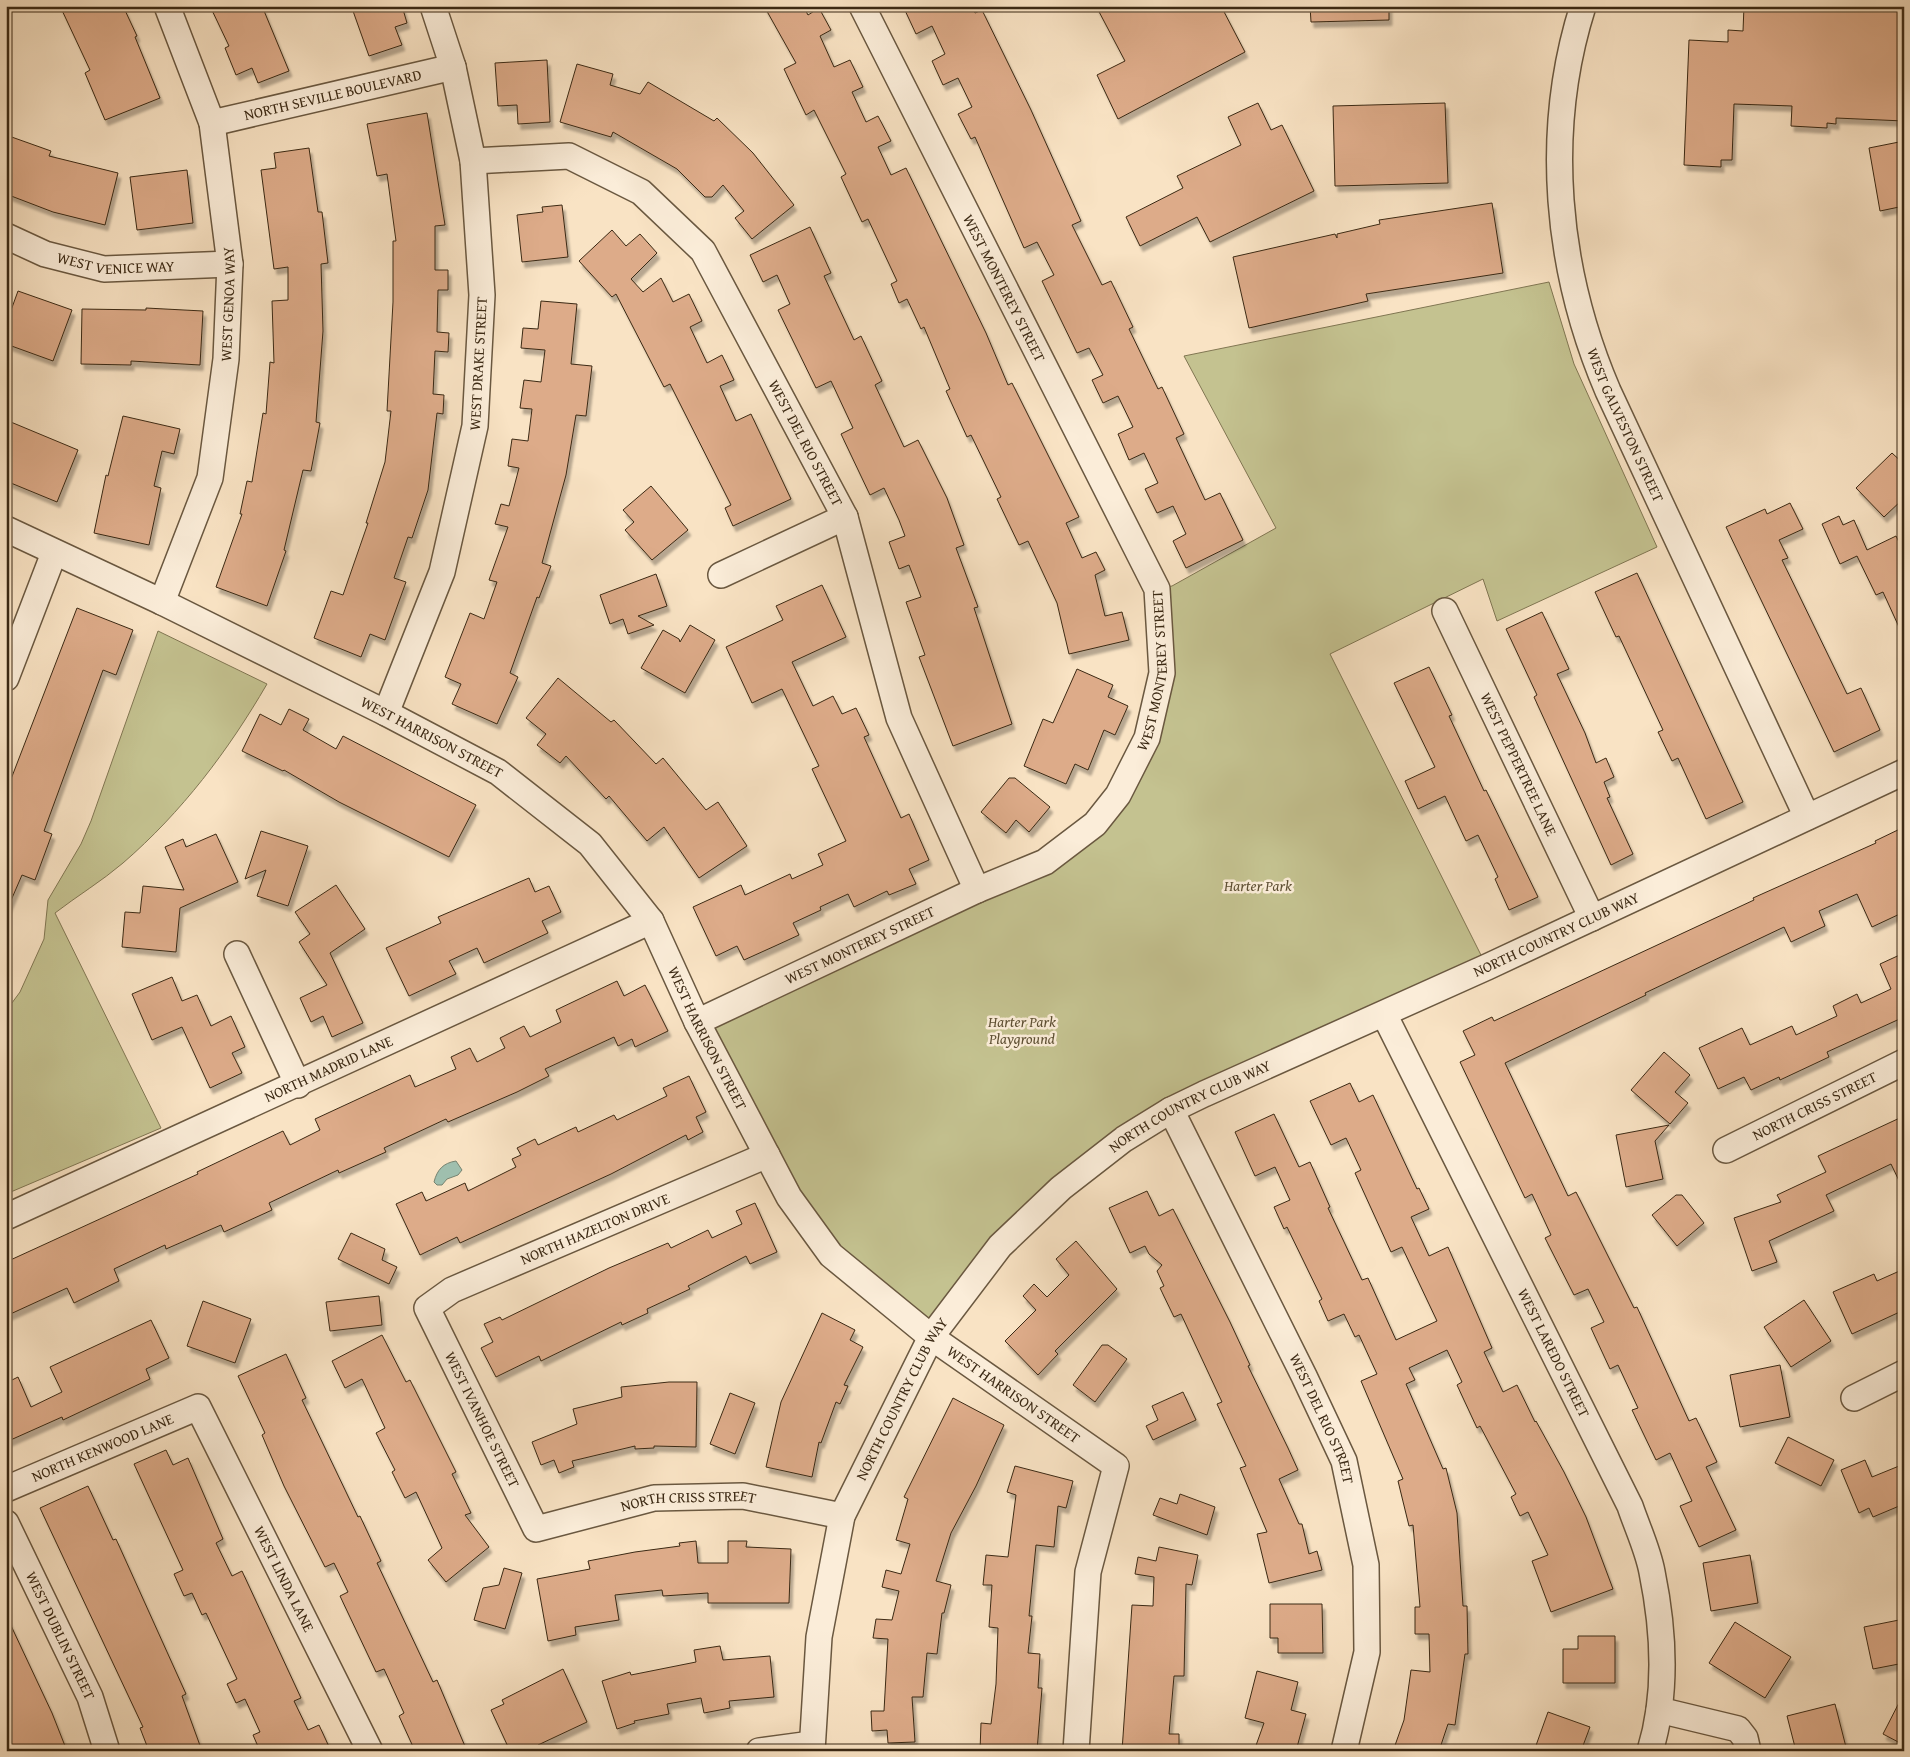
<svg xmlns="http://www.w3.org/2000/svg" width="1910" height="1757" viewBox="0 0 1910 1757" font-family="'Gentium Book Plus',serif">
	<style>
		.green { fill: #c4c290; stroke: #807652 }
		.water { fill: #9fbfae; stroke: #778370 }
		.building { fill: #ddab89; stroke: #3b2914; filter: url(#shadow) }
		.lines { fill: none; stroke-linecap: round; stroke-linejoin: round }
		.minor-casing { stroke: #6a5840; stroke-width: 28 }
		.minor { stroke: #fbedd9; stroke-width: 25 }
		.labels { text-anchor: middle; stroke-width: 5; stroke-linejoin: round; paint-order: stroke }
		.street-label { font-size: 15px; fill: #3b2914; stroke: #fbedd9 }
		.park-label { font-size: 15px; font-style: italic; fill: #5d4f33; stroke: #fbedd9 }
	</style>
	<defs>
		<filter id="shadow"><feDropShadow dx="3" dy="5.5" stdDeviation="1" flood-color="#0004"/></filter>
	</defs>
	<rect width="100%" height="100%" fill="#f9e3c4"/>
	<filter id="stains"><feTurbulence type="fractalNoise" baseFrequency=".004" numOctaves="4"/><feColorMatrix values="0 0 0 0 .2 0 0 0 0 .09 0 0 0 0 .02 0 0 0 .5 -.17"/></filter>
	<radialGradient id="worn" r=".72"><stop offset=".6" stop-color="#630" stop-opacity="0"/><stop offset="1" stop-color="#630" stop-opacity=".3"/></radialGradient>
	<path class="green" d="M1549 282 1574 364 1657 547 1497 621 1483 579 1330 654 1487 967 1204 1094 1061 1188 931 1337 831 1255 697 1022 1072 843 1147 738 1157 589 1172 586 1276 528 1184 356Z
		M158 631 267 684C228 751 182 812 123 863 102 881 77 896 55 913L161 1128 6 1194V1011L20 992 44 939 48 900 81 844 91 821Z"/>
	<path class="water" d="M456 1161 462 1170 458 1175 447 1179 442 1185H437L434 1182C437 1170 443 1163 456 1161Z"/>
	<path class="building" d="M60 6H123L137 36 135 37 160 98 105 120 85 73 90 70Z
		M210 6H262L289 71 258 83 252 68 236 75 225 48 229 46Z
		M365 6H402L407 23 395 27 402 45 369 56 353 11Z
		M764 6H803L808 15 819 8 831 30 820 36 834 67 850 60 863 87 852 92 866 122 878 116 891 141 878 147 891 175 906 168 986 333 1008 385 1012 383 1079 517 1066 523 1082 558 1096 552 1105 570 1095 575 1105 616 1122 612 1129 640 1069 654 1057 603 1028 541 1019 545 997 499 1001 497 971 435 967 437 946 391 950 389 924 327 921 329 907 299 899 303 891 284 897 281 868 219 862 222 841 177 846 174 814 110 806 115 784 69 796 63Z
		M903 6H971L975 13 982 10 1031 110 1081 221 1072 225 1102 285 1111 281 1133 327 1129 329 1158 389 1162 387 1184 434 1176 438 1205 500 1220 493 1243 540 1186 568 1173 541 1186 534 1173 506 1157 513 1145 489 1158 483 1144 453 1129 460 1118 434 1133 427 1118 396 1103 403 1092 380 1103 375 1089 348 1077 353 1042 281 1054 275 1037 242 1024 248 975 137 971 139 958 114 972 107 958 78 943 85 932 61 945 54 932 26 916 34Z
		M1096 6H1221L1245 52 1118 119 1097 75 1125 61Z
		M1310 6H1389V20L1311 22Z
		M1744 6H1904V121L1836 118V124L1827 123V128L1791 126 1792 106 1734 104 1732 160H1721V167L1684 165 1689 40 1728 42V30L1743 31Z
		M547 60 550 122 518 124 517 105 498 106 495 63Z
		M577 64 613 74 610 85 640 94 648 82 714 121 717 118 753 153 794 205 752 239 735 218 744 211 723 185 712 197H705L677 169 613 132 611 137 560 122Z
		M1258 103 1271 130 1282 125 1314 191 1210 242 1197 217 1140 246 1126 217 1183 188 1177 176 1241 145 1228 117Z
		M1445 103 1448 183 1335 186 1333 106Z
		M427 113 445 225 435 226V270H448V290H438L437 332 449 333 448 352 435 351 433 394 444 395 443 414 437 413 428 490 412 538 408 537 394 578 406 582 385 640 370 634 361 657 314 638 331 591 343 595 368 523H366L385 462 391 411H387L393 302V241H396L387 174 377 176 367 124Z
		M6 135 51 151 49 156 118 173 105 225 53 212 6 194Z
		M1904 141V206L1880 211 1869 148Z
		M309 148 318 212H322L328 263 321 264 323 331 316 422 320 423 311 471 303 470 284 550 286 551 267 606 216 587 242 514H240L247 481 252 482 263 413 266 414 270 362 274 363 272 301 288 300V267L274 269 261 170 276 168 274 153Z
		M187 170 193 223 137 230 130 177Z
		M1492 203 1503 273 1366 294 1368 301 1249 328 1233 257 1335 234 1337 238V234L1380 224 1379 220Z
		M562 205 568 257 522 262 517 215 543 212 542 207Z
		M810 227 831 273 824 276 854 340 861 336 882 381 875 385 904 447 918 440 947 498 964 545 956 548 978 607 974 608 1012 724 953 746 919 657 925 655 906 602 921 597 909 565 899 569 889 542 905 536 899 520 884 488 870 495 841 434 853 428 831 381 816 388 778 310 790 304 777 275 763 282 750 255Z
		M612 230 626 246 640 234 657 253 631 279 643 292 661 278 673 302 689 294 702 321 690 327 707 363 722 355 734 380 720 386 736 421 751 414 791 499 733 526 725 508 731 505 670 384 664 387 616 294 612 297 579 261Z
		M18 291 72 310 53 361 6 344V324Z
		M541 301 577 304 571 364 592 366 586 416 576 415 566 475 542 563 551 566 539 598 537 597 510 673 518 677 497 724 452 704 461 684 445 677 470 613 484 619 497 582 489 580 508 527 495 524 501 504 509 506 519 468 508 466 512 439 528 441 532 409 520 408 524 380 541 382 545 350 521 348 523 328 538 329Z
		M146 308 203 311 200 365 131 361V365L81 364 82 309 146 310Z
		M123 416 180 429 174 454 162 451 154 486 161 488 149 545 94 533 106 475 108 476Z
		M6 420 78 450 57 502 6 481Z
		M1892 453 1904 464V498L1884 517 1856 488Z
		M651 486 688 530 652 560 625 530 634 522 623 510Z
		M1790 503 1803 529 1779 540 1788 558 1782 560 1847 694 1861 688 1880 730 1834 752 1726 527 1765 509 1767 514Z
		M1839 516 1843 525 1854 520 1867 550 1896 536 1904 552V638L1883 592 1876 595 1857 556 1840 564 1822 524Z
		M1637 573 1743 802 1706 819 1678 758 1672 761 1658 732 1663 730 1619 636 1616 637 1595 592Z
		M656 574 667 606 638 616 654 625 628 634 623 619 610 624 600 595Z
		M822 585 846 637 792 662 813 706 833 696 842 714 856 708 869 735 864 737 901 818 909 814 929 860 909 869 916 884 889 895 887 891 854 907 848 894 820 907 821 910 793 923 799 935 775 946 744 960 737 946 716 956 693 907 741 885 745 895 790 874 792 879 823 865 818 854 846 841 812 769 819 766 782 689 752 703 726 647 783 620 776 606Z
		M77 608 133 630 116 675 103 670 44 831 52 834 35 880 22 875 6 912V792Z
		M1542 612 1569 669 1557 674 1585 733 1596 763 1606 758 1614 777 1604 782 1610 797 1607 798 1633 854 1611 865 1534 697 1537 695 1506 629Z
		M690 625 715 640 685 693 641 668 663 630 679 639 680 642Z
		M1429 667 1452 715 1449 716 1484 791 1486 790 1538 897 1509 910 1495 879 1498 877 1478 835 1466 841 1445 796 1418 809 1405 781 1435 767 1394 683Z
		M1077 669 1113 685 1108 697 1128 706 1115 735 1104 730 1088 770 1075 764 1066 784 1024 766 1043 719 1053 723Z
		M558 678 611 722 614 720 656 764 663 758 706 810 718 802 747 846 699 878 664 827 647 841 609 796 606 799 566 756 560 763 537 745 546 734 526 718Z
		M289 709 309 719 303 730 336 749 343 736 476 805 449 857 339 802 284 770 283 771 242 751 260 714 281 725Z
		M1009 778H1015L1050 807 1029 832 1016 820 1006 833 981 812Z
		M1904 827V912L1872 927 1857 894 1819 911 1825 926 1791 942 1784 927 1645 993 1646 995 1505 1063 1568 1196 1576 1192 1634 1308 1637 1307 1689 1421 1696 1418 1717 1462 1706 1467 1736 1530 1699 1547 1680 1506 1692 1501 1670 1453 1656 1460 1632 1410 1638 1408 1618 1365 1610 1369 1591 1328 1604 1322 1588 1289 1574 1295 1545 1238 1551 1235 1532 1194 1525 1198 1460 1062 1475 1055 1463 1031 1492 1017 1494 1021 1754 900 1753 898 1876 843 1875 841Z
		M261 831 308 846 288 906 257 896 266 870 245 879Z
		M216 834 238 882 180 908 176 952 122 947 125 912 140 913 143 886 184 890 165 847 183 839 186 847Z
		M529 878 535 892 549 886 561 912 542 921 548 933 484 963 477 948 449 961 456 974 409 996 386 948 441 923 438 917Z
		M336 885 365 929 330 953 363 1023 332 1037 323 1016 311 1022 300 998 327 985 299 942 310 934 295 912Z
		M1904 953V1017L1827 1052 1829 1057 1780 1080 1779 1077 1751 1090 1744 1077 1718 1089 1699 1048 1742 1028 1750 1045 1792 1026 1796 1035 1837 1016 1833 1006 1857 994 1861 1003 1891 989 1880 964Z
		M172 977 182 1001 197 995 211 1026 231 1016 245 1047 232 1053 242 1073 210 1088 182 1027 152 1040 132 994Z
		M617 981 624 996 645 985 668 1031 635 1047 632 1039 618 1046 614 1037 545 1069 549 1076 517 1092 448 1122 446 1119 384 1148 386 1152 339 1173 338 1170 269 1203 272 1210 224 1232 221 1225 166 1249 165 1245 114 1269 119 1281 74 1303 67 1288 6 1316V1262L198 1174 197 1172 283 1131 290 1145 320 1130 315 1119 410 1075 415 1087 456 1069 451 1057 470 1048 477 1062 505 1048 500 1038 524 1026 530 1037 561 1022 556 1010Z
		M1664 1052 1690 1075 1675 1092 1688 1103 1670 1124 1631 1090Z
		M689 1076 706 1112 696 1117 703 1132 688 1140 686 1135 611 1174 460 1243 457 1237 420 1255 396 1204 422 1192 426 1201 465 1183 468 1191 516 1167 512 1159 521 1155 517 1148 535 1139 538 1145 576 1127 578 1132 614 1115 617 1120 667 1096 663 1088Z
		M1350 1083 1359 1102 1373 1095 1417 1189 1419 1188 1429 1209 1411 1217 1429 1256 1448 1247 1492 1348 1484 1352 1503 1392 1517 1385 1535 1422 1536 1421 1564 1472 1586 1517 1613 1589 1551 1612 1532 1561 1548 1555 1528 1512 1520 1516 1511 1497 1516 1494 1480 1426 1477 1428 1457 1385 1462 1382 1447 1350 1409 1368 1415 1380 1406 1384 1443 1469 1446 1468 1457 1513 1463 1606H1467L1468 1654H1465L1455 1725 1448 1724 1439 1751H1393L1404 1720 1411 1670 1430 1672 1429 1634H1415V1607H1420L1413 1525 1409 1526 1398 1481 1403 1479 1361 1381 1377 1374 1359 1335 1355 1337 1344 1314 1328 1321 1319 1301 1322 1299 1287 1227 1284 1229 1274 1207 1290 1200 1275 1167 1255 1176 1235 1132 1274 1114 1299 1167 1310 1162 1330 1207 1328 1208 1362 1280 1368 1278 1396 1340 1437 1321 1402 1247 1391 1252 1355 1173 1361 1170 1346 1138 1331 1145 1310 1101Z
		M1904 1116V1191L1891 1164 1826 1195 1834 1211 1769 1241 1777 1262 1752 1271 1734 1218 1781 1202 1777 1195 1826 1172 1818 1156Z
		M1669 1125 1655 1141 1663 1179 1626 1187 1616 1135Z
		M1147 1191 1159 1216 1173 1209 1230 1322 1250 1365 1248 1366 1288 1448 1298 1470 1279 1479 1299 1524H1302L1309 1554 1317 1551 1322 1570 1269 1583 1257 1534 1267 1532 1240 1468 1246 1466 1217 1404 1222 1402 1181 1314 1174 1317 1160 1288 1164 1286 1157 1271 1162 1265 1149 1254 1145 1246 1130 1253 1109 1208Z
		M1676 1195H1682L1704 1223 1677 1246 1652 1215Z
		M755 1203 777 1252 750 1264 746 1256 688 1286 690 1289 647 1309 648 1313 622 1325 621 1322 541 1361 539 1356 496 1377 481 1348 493 1342 484 1324 500 1317 502 1320 609 1268 668 1243 671 1248 708 1230 712 1238 742 1224 736 1211Z
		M351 1233 385 1249 382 1260 397 1267 389 1284 338 1259Z
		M1076 1241 1117 1289 1055 1351 1058 1354 1038 1375 1005 1341 1036 1310 1023 1296 1034 1284 1047 1297 1069 1275 1056 1259Z
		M1904 1269V1310L1852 1334 1833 1292 1874 1274 1877 1281Z
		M379 1296 382 1325 330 1331 326 1302Z
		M1804 1300 1831 1341 1791 1367 1764 1327Z
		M203 1301 251 1319 235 1363 187 1346Z
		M822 1313 855 1330 850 1340 863 1347 844 1385 848 1386 840 1404 836 1402 821 1443 819 1442 812 1477 766 1467 781 1402Z
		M151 1320 169 1358 146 1369 150 1379 63 1420 62 1417 6 1442V1383L18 1377 31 1407 62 1392 50 1367Z
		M382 1335 406 1382 410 1380 456 1472 452 1474 471 1513 465 1515 489 1547 446 1582 428 1560 442 1548 416 1492 405 1498 392 1472 395 1470 376 1433 385 1428 362 1379 345 1388 332 1361Z
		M1102 1345H1108L1127 1359 1095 1402 1073 1385Z
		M286 1354 306 1398 302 1400 358 1517 360 1516 381 1561 377 1563 433 1682 437 1680 467 1751H415L399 1716 404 1713 384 1669 376 1672 340 1596 348 1592 334 1563 325 1567 284 1486 262 1435 265 1433 238 1376Z
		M1780 1365 1790 1417 1740 1427 1730 1375Z
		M669 1382H697L696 1447 654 1446V1448L635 1449V1446L572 1461 574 1467 559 1473 554 1460 541 1465 532 1442 577 1424 573 1409 622 1397 621 1387Z
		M1183 1392 1196 1420 1153 1440 1146 1426 1158 1420 1152 1406Z
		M730 1393 755 1403 735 1454 710 1444Z
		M953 1398 1004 1425 976 1486 951 1533 936 1581 951 1585 944 1613H942L937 1654 927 1653 923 1697H912L915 1742 888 1743 887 1730 872 1731 871 1711H884L888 1639 873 1638 876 1619 892 1620 899 1591 882 1587 886 1570 901 1574 910 1544 896 1540 908 1499 904 1497Z
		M1788 1437 1834 1460 1821 1486 1775 1463Z
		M166 1450 173 1465 188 1458 223 1539 216 1543 232 1576 242 1571 301 1698 294 1701 308 1730 319 1725 331 1751H260L253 1735 260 1732 245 1699 236 1703 227 1684 237 1679 206 1613 202 1615 192 1593 184 1596 174 1574 183 1570 134 1464Z
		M1865 1460 1872 1477 1904 1464V1504L1873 1517 1869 1508 1859 1513 1841 1470Z
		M1015 1466 1073 1481 1066 1508 1058 1506 1054 1547 1036 1545 1029 1616H1032L1028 1653 1040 1654 1038 1688H1042L1037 1751H980L981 1723 991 1724 996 1684 998 1628 989 1627 992 1585H983L986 1555 1008 1557 1016 1495 1007 1492Z
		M88 1486 113 1540 116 1539 186 1694 182 1696 202 1751H149L140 1728 143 1727 40 1508Z
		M1180 1494 1215 1507 1207 1535 1153 1515 1160 1498 1177 1504Z
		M696 1541 698 1563H728V1541H747L746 1547 791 1549 789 1603H708V1593L663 1596 662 1590 615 1595 619 1620 575 1627 576 1635 548 1641 537 1579 590 1569 588 1561 635 1552 680 1546 679 1543Z
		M1159 1547 1198 1555 1192 1585 1186 1584 1184 1676H1174L1169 1734H1179V1751H1122L1132 1605 1153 1606 1154 1577 1135 1574 1138 1557 1156 1561Z
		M1750 1555 1758 1603 1711 1611 1703 1563Z
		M504 1568 522 1573 505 1629 474 1620 483 1588 499 1585Z
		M1270 1604H1322L1323 1653H1278V1638H1270Z
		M6 1615 52 1713 67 1751H10L6 1741Z
		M1904 1619V1663L1873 1669 1864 1627Z
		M1735 1622 1791 1657 1765 1698 1709 1663Z
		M1578 1636H1615V1683H1563V1649H1578Z
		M720 1646 723 1660 770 1656 774 1697 729 1701 730 1708 704 1713 701 1698 667 1704 669 1714 634 1721 635 1723 617 1729 602 1681 630 1672 631 1675 696 1662 694 1650Z
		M563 1669 587 1722 538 1745 540 1751H510L491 1710 504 1704 502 1700Z
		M1257 1671 1298 1682 1291 1710 1306 1714 1296 1751H1254L1264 1723 1245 1718Z
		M1904 1693V1745L1883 1734Z
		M1835 1704 1847 1751H1796L1787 1716Z
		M1548 1712 1590 1727 1581 1751H1534Z"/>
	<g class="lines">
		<g class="minor-casing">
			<g id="minor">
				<path id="s1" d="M1583 6C1543 132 1556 270 1608 391L1807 817"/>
				<path id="s2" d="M212 123 453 67"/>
				<path id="s3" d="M473 161 569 156 641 192 703 251 845 517 899 718 977 890"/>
				<path id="s4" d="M6 236 45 254 104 269 230 264"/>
				<path id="s5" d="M6 529 162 602 386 713 498 772 590 844 651 921 697 1022 789 1197 831 1255 931 1337 1116 1466 1088 1572 1076 1751"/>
				<path d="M721 575 845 517"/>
				<path id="s6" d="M162 602 210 478 226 359 230 264 212 123 167 6"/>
				<path id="s7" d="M1445 611 1592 918"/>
				<path d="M6 678 54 553"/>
				<path id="s8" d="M386 713 442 572 475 426 482 295 473 161 453 67 433 6"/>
				<path d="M237 954 298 1085"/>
				<path id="s9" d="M1384 1014 1630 1506C1637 1527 1648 1550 1652 1572 1664 1631 1668 1692 1650 1751"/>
				<path id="s10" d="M697 1022 977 890 1045 862 1095 824 1118 795 1147 738 1162 673 1157 589 862 6"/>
				<path id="s11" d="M1171 1110 1304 1376 1344 1461 1366 1565 1367 1652 1344 1751"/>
				<path id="s12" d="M1726 1150 1904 1062"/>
				<path id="s13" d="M767 1155 452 1290 427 1308 536 1529 654 1498 743 1496 842 1516"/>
				<path id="s14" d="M6 1217 651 921"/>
				<path d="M1854 1398 1904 1373"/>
				<path id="s15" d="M6 1489 198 1407 370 1751"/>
				<path id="s16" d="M6 1523 90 1697 107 1751"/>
				<path d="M1659 1710 1738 1729 1745 1738 1748 1751"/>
				<path d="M759 1751 811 1744"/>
				<path id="s17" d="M812 1751 819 1637 842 1516 931 1337 1000 1246 1061 1188 1124 1139 1171 1110 1204 1094 1487 967 1904 772"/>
			</g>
		</g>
		<use href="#minor" class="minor"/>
	</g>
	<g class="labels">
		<g class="street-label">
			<text dy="5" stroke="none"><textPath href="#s2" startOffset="124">NORTH SEVILLE BOULEVARD</textPath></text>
			<text dy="5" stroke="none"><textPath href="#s4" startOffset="115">WEST VENICE WAY</textPath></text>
			<text transform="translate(1004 288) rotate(63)" y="5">WEST MONTEREY STREET</text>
			<text dy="5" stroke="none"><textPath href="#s6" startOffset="308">WEST GENOA WAY</textPath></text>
			<text dy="5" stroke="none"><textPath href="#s8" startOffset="364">WEST DRAKE STREET</textPath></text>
			<text dy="5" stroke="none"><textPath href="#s1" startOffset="432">WEST GALVESTON STREET</textPath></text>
			<text dy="5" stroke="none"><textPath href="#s3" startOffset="480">WEST DEL RIO STREET</textPath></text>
			<text dy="5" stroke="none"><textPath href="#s10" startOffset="615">WEST MONTEREY STREET</textPath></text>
			<text dy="5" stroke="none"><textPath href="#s5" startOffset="474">WEST HARRISON STREET</textPath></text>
			<text dy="5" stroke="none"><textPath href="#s7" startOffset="170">WEST PEPPERTREE LANE</textPath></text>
			<text dy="5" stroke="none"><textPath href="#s17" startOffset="1194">NORTH COUNTRY CLUB WAY</textPath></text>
			<text dy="5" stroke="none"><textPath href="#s10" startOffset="180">WEST MONTEREY STREET</textPath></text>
			<text dy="5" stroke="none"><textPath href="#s5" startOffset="894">WEST HARRISON STREET</textPath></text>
			<text dy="5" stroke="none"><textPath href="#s14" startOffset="355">NORTH MADRID LANE</textPath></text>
			<text dy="5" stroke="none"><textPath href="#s12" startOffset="99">NORTH CRISS STREET</textPath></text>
			<text dy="5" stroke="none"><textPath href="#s17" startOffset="789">NORTH COUNTRY CLUB WAY</textPath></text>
			<text transform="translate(595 1229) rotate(-23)" y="5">NORTH HAZELTON DRIVE</text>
			<text dy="5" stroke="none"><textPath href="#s9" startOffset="379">WEST LAREDO STREET</textPath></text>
			<text dy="5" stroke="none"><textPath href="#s5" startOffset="1374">WEST HARRISON STREET</textPath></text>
			<text dy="5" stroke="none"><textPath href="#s17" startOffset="369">NORTH COUNTRY CLUB WAY</textPath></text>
			<text dy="5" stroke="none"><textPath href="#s13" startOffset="498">WEST IVANHOE STREET</textPath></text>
			<text dy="5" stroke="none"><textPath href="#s11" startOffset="344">WEST DEL RIO STREET</textPath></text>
			<text dy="5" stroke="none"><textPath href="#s15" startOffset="105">NORTH KENWOOD LANE</textPath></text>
			<text dy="5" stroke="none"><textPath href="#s13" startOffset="776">NORTH CRISS STREET</textPath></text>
			<text dy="5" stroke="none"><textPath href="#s15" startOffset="401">WEST LINDA LANE</textPath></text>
			<text dy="5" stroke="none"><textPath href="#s16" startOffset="125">WEST DUBLIN STREET</textPath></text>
		</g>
		<g class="park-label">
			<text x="1258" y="891">Harter Park</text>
			<text x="1022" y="1027">Harter Park<tspan x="1022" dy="17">Playground</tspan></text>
		</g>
	</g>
	<rect width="1910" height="1757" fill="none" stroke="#f9e3c4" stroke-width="25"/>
	<rect x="8" y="8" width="1895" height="1742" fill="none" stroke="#3b2914" stroke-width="2.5"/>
	<rect x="12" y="12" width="1885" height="1732" fill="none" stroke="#3b2914"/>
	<rect width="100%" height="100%" filter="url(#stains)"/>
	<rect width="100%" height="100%" fill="url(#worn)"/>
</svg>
